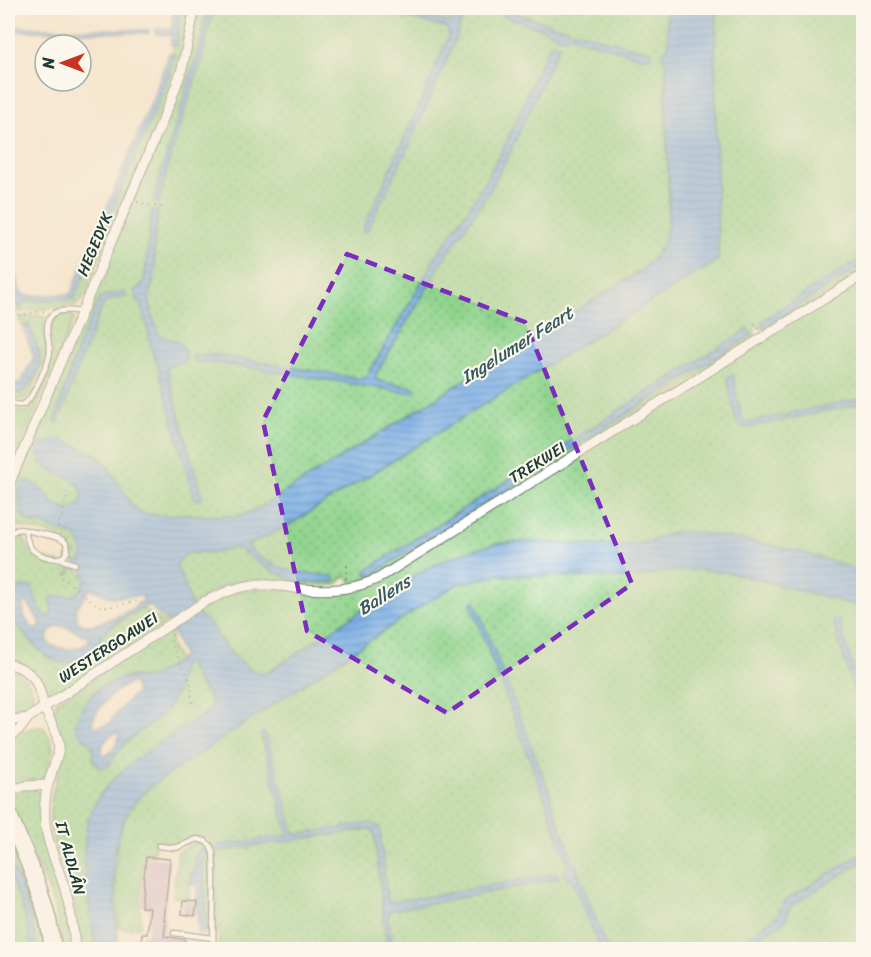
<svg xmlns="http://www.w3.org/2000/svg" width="871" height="957" viewBox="0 0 871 957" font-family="Sriracha,sans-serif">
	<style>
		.grass { fill: url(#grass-dots); stroke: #588860; stroke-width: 1.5; fill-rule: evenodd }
		.water { fill: url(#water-rules); stroke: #4c758d; stroke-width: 1.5; fill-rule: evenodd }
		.building { fill: #c2a0c4 }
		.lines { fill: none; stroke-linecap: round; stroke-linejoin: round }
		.service-casing { stroke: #6a786a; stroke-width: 7 }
		.minor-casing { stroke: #6a786a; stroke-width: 11 }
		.motorway-casing { stroke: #6a786a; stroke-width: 19 }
		.path { stroke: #6a786a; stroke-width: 1.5; stroke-dasharray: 1.5 4.5; stroke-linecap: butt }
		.service { stroke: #fff; stroke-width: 4.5 }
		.minor { stroke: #fff; stroke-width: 9 }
		.motorway { stroke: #fff; stroke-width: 16 }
		.minor-bridge-casing { stroke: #6a786a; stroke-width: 11; stroke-linecap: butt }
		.minor-bridge { stroke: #fff; stroke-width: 9 }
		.marked { fill: none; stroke: #7b2cbf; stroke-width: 4.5; stroke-dasharray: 12 8; stroke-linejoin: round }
		.labels { text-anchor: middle; stroke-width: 4.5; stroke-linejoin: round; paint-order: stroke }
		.street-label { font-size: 16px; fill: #1f3d34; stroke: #fbf7ec }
		.water-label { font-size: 18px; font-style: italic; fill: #355960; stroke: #fbf7ec }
	</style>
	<defs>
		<pattern id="grass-dots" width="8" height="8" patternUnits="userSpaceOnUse" patternTransform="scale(1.5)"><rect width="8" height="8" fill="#90d48d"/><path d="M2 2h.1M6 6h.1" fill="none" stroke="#75ad74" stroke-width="1.8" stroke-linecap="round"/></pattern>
		<pattern id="water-rules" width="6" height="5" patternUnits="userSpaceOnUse" patternTransform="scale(1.5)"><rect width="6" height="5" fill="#78ade6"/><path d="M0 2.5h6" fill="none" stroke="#628ebb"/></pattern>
	</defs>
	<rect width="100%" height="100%" fill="#fbf7ec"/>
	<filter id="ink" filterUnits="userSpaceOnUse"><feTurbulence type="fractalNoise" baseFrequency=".0167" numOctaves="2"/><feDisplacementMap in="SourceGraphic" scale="12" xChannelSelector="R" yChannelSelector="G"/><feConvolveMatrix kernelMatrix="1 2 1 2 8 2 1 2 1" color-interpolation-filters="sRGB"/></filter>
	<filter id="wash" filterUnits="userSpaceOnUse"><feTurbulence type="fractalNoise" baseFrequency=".008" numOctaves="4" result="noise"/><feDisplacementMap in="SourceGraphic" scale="24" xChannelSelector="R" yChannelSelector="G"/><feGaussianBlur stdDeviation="1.35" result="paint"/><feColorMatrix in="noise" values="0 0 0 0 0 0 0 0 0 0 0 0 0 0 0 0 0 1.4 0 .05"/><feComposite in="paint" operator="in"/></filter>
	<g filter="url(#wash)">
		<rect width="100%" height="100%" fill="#f6e6ce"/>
		<path class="grass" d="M180 8H190L181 52 171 87 82 300 80 303 73 306 17 312V308L21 307 23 303 27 301 70 300 76 295 165 86 174 54 172 53 174 46H176Z
			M199 8H207L201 41 157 186 154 201 155 203H159L168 164 202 57 213 8H362L445 27 448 30 449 36 422 100 363 229 411 141 457 36 464 12 467 8H481L491 10 554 33 556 36H570L643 57 651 51 635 48 546 23 498 8H667L668 47 664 51 667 62 665 89 668 185V226L665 239 659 251 642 270 258 509 239 516H208L187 514 165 516 143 514 132 506 106 463 96 454 36 451C40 456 41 463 46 466 55 473 77 478 81 489 88 507 71 514 57 505 51 502 48 496 44 492L30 523C36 524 43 525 49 527 53 528 57 531 62 532 83 537 82 543 82 563L66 558 70 553 76 555V552L70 551V545L65 538 22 527H14L8 533V498L34 439 100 280 105 278 111 264 109 258 173 107 184 74ZM558 45 508 156 489 192 444 259 376 374 375 377 378 381 414 387 413 392H403L253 368 214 363 195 361 205 354 217 355 361 379 364 378 368 375 431 266 433 260C463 219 491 176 512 130 525 102 535 73 550 46ZM152 209 158 211 154 242 155 272 149 299 153 318 160 337H166L185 358 184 363 169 365 167 371 202 498 196 500 157 364C147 343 150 316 136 297 137 288 143 284 145 276ZM101 296 126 297 108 300 103 304 81 359 58 423 56 416 79 344Z
			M382 8H459L455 20 451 23Z
			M717 8H863V257L837 273 763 326H765L863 264V271L768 330 762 329 758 325 754 328 755 334 753 341 382 574 354 583 351 582 348 577H343L337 585C300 589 261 571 224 586 213 591 202 600 191 606L188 594 176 564 187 553 205 552 213 553 237 547C253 559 275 575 295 580 307 583 321 581 333 582L335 581C305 574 267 571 247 545L266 537 289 525 718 260 715 50ZM748 329 751 336 370 576H368L366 572 367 570 409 543Z
			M863 277V398L750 423 745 422 741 417 743 427 747 428 863 403V573C818 554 771 544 723 537 709 535 696 532 682 532 670 532 662 537 652 541 641 544 627 545 616 545 605 545 594 546 584 545 560 544 535 540 511 542 480 545 448 558 420 572L267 674C244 676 210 629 195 612L233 592 261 588 335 594 362 589Z
			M68 313 72 315 74 319 8 477V442L11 441C15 431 17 423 8 415V406L24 413 27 411 52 358C54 345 49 334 51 321L60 314Z
			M39 315 46 316 44 330 47 351V358L30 394C23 401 17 402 8 398V390L11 392 40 364 28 324 23 327 18 317Z
			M16 532 22 533C24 538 25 543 28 548 32 559 49 560 60 562V565L70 567 68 575H70L72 568 79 570 81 576 84 575 88 581 76 595 64 598 52 597 50 599 52 611 50 617C41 615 34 603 35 594L14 598C13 603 11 608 12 613 16 631 36 645 48 657L92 652 103 634 109 628 143 607 153 617 166 621 167 623 61 692H55L44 689C36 669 26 666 8 657V541Z
			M686 570H706L737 574 863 607V702L838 620 833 621 863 722V853L789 898 782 905 778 915 730 949H607L552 804 551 797 474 601 471 603 472 607 545 799 567 861 568 866 564 872 565 876 573 880 575 885 600 949H393L388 917 390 912 392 910 528 885 558 878 557 874 433 896 389 902 387 900 380 830 378 826 300 834 294 832 265 733H262L261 735 288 833 287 836 218 846 217 848 218 850 220 851 363 830 370 829 374 831 387 949H217L219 940 216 916V867L214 849 210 840C195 831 194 841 181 843 174 845 163 842 155 841L154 855H144L139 910 141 911 140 927H135V923H131L130 926 132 927V929L119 928 115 872 118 853H116C121 810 138 795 172 771L423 605 458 584 498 575 634 578 662 572Z
			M171 628 172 630 170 644 179 661C174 664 155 676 150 677 144 679 138 676 132 676 118 677 93 688 87 700 83 709 84 728 83 738 94 744 90 746 96 754 99 759 103 763 107 767L125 743 161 716 168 708 177 690 181 667 185 663H188C191 669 194 676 198 682 206 693 211 695 211 710L134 761 102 792 94 806 87 826 86 882 96 949H79C78 927 75 903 68 881 61 862 52 844 50 824 47 795 63 770 63 742 63 732 55 725 54 716 54 712 56 706 56 702Z
			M8 668C23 674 35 683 33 702L8 720Z
			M38 727 44 728 51 740 53 748 46 776 40 780H29L8 788V743C16 735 25 728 38 727Z
			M36 789 41 796C38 834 50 851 60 886 65 906 69 928 70 949H62C59 921 52 893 39 868 27 846 8 821 8 795L22 790Z
			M8 822 24 861 49 949H37C33 925 25 886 11 866L8 867Z
			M196 842C201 842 205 843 208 847 213 856 213 913 211 924 210 928 209 929 207 933H205L206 898 202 862 204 857 203 848 196 852 194 872 190 874 189 899 173 897 178 852Z
			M863 861V949L741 950 769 930 782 923 787 917 789 909 792 905Z
			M8 870 24 912 32 949H8Z"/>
		<path class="water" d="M173 8H180L177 46 171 45V35L156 34V29H169L172 27Z
			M207 8H213L202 57 168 164 159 203H155L157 186 201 41Z
			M362 8H382L451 23 455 20 459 8H467L464 12 457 36 411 141 366 233 363 232V229L422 100 449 36 448 30 445 27Z
			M481 8H498L546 23 635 48 652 51 651 57H643L570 36C563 37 559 41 554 33Z
			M667 8H717L715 50 718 260 289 525 266 537 247 545C266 570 301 573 330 576L335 577V581L333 582C321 581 307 583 295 580 275 575 253 559 237 547L213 553 205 552 187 553 176 565 188 594 191 606 195 612 213 627 228 651 251 670 261 674 267 673 420 572C448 558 480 545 511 542 535 540 560 544 584 545 594 546 605 545 616 545 627 545 641 544 652 541 661 537 667 533 677 532 693 531 708 534 723 537 771 544 818 554 863 573V607L737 574 706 570H686L662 572 634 578 498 575 458 584 423 605 149 787C141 795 133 803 128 812 105 853 116 905 119 950L96 949C90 910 79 866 87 826 97 773 169 738 211 710 211 695 206 693 198 682 194 676 191 669 188 663H185L181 667 177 690 168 708 161 716 125 743 107 767 100 768 93 760C93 756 94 751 93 747 90 738 77 737 76 726 75 719 81 711 84 705 94 690 111 678 130 677 136 676 142 679 148 678 154 677 180 661 183 656 176 643 175 631 167 619 160 617 154 611 150 605 137 609 116 621 106 631 93 645 95 656 73 662 66 663 57 662 50 658 39 652 14 625 12 613 11 605 14 597 16 590 21 587 27 585 32 587 37 597 36 613 50 617L52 611 50 601 52 597C68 595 78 601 85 581L88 580 86 578H84L83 569 74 567 76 561 82 562C82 553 83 542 75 536 70 532 66 533 61 532 56 531 52 528 48 526 29 520 22 526 19 501 18 492 19 485 26 480 34 483 40 487 45 493 50 498 52 504 58 507 79 516 90 495 77 483 69 475 52 473 44 465 40 462 38 454 35 449V446L38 443H44L61 439 96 455 106 463 132 506 144 514 165 516 187 514 208 516H239L258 509 642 270C652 260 661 251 665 237 671 217 669 193 668 173 667 136 665 99 667 62L663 59C662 53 664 51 668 47ZM90 589C97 589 101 594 108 596 120 599 131 594 143 597L144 599C137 608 125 613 115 617 102 621 89 631 77 621L76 608ZM25 599 41 623 40 627 35 630C24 621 21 612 25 599ZM60 626H64L88 637 89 641C77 652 63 651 49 644 44 634 51 628 60 626ZM131 683 133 684 136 690V696H132L113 717C112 725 102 726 95 727L92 723C96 708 116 688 131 683ZM116 733H119C119 741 112 753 105 756L102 755C101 745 106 736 116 733Z
			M8 27 149 30V33L8 31Z
			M552 43 559 46 508 156 489 192 444 259 376 374 375 377 378 381 415 388 416 389C414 394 408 392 403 392L253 368 214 363 195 361 193 360V356L195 355H217L361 379 364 378 368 375 431 266 433 260C463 219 490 176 512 131 526 102 534 69 552 43Z
			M169 53 175 54 165 86 76 295 74 299 70 300 27 301 23 303 21 307 17 308 8 271V251L20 291 22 294 28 296 68 294 71 293 153 98Z
			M152 209 158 210 154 242 155 272 149 299 153 318 160 337C177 338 187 343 185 362L169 365 167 371 202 498 195 500 157 364C151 353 152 348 149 336 147 325 144 313 140 303 138 297 134 297 134 290L141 287 145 276Z
			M863 257V264L765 327 761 321Z
			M125 292 126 297 108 300 103 304 81 359 58 422 56 423 55 420 56 416 79 344 100 298 106 295Z
			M29 324C32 335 38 346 40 356 42 365 30 391 21 393 17 394 12 392 8 390V379L17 384 21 382 34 357 23 327Z
			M748 329 752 335 370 576 366 574 367 570 409 543Z
			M728 375H733L741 417 745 422H750L863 398V403L747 428C740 427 737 424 735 417L727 378Z
			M475 601 551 797 552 804 607 949H600L575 885 573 880 565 876 564 872 568 866 567 861 545 799 472 607 471 603Z
			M839 620 863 702V722L833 621Z
			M261 733 266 734 294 833 300 834 370 823 378 826 380 829 387 900 389 902 433 896 557 873 558 878 528 885 393 910 390 912 388 917 393 949H387L375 834C373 829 369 829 363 830L220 851H218L217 848 221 845 286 836 288 833Z
			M203 848 208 851 202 862 206 898 205 933H198L197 885 190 884V874L194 872C196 865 194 859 196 852Z
			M863 853V861L792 905 789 909 785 920 782 923 769 930 741 949H730L778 915 782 905 789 898Z
			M9 866H11L13 868C24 894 34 922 37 949H32L24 912 8 870Z"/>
		<g id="blocks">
			<path class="building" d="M146 857 170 859 164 921H166L164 936 185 940 184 950H141L142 934H147L150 908 141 907Z
				M183 901 197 902 195 916 182 914Z"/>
		</g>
	</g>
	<g filter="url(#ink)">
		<use href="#blocks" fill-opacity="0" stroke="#6a786a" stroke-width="1.5"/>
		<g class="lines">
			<g class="service-casing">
				<path id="service" d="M8 402C13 404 20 407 25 403 32 399 47 365 49 357 51 351 49 345 48 338 43 310 59 308 82 312
					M8 536C18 525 25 530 38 533 45 535 60 536 65 542 67 544 68 548 67 551 64 565 36 556 31 548 28 543 26 536 25 530
					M61 558 63 560 75 564
					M159 846 176 848 197 839 205 841 210 845 213 852 214 873 213 950
					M174 933 213 938"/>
			</g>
			<g class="minor-casing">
				<path id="minor" d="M8 487 171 100 182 69 195 8
					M204 602C221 594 237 586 256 585 272 584 287 587 302 589 330 591 354 590 379 578L864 274
					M8 663C16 666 25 669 32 676 40 685 41 698 45 710 50 721 59 735 59 748 58 757 53 766 51 775 45 792 43 811 46 829 49 849 58 867 64 886 70 907 74 928 75 950
					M8 724 14 720 28 718
					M8 738 20 729 28 718 160 631
					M8 791 25 786 48 785"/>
			</g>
			<g class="motorway-casing">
				<path id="motorway" d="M8 813C26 857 48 901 53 950"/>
			</g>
			<path class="path" d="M137 202 166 208
				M13 316 45 311
				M754 323 758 329
				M8 420 11 422
				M58 528 68 493
				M58 566V570L61 577 97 605C111 610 125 602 139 601L152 615 162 619
				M346 579 347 562
				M172 634 171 644 191 683 192 703"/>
			<use href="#service" class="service"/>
			<use href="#minor" class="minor"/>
			<use href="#motorway" class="motorway"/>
			<g class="minor-bridge-casing">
				<path id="minor-bridge" d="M160 631 204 602"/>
			</g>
			<use href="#minor-bridge" class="minor-bridge"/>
		</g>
	</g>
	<path d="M0 0H871V957H0ZM347 254 525 322 632 584 447 713 307 631 263 421Z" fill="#f6e6ce" fill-opacity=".55" fill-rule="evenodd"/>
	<path class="marked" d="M347 254 525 322 632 584 447 713 307 631 263 421Z"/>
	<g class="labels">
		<g class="street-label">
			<text transform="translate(94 244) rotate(-67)" y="6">HEGEDYK</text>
			<text transform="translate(537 462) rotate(-32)" y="6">TREKWEI</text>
			<text transform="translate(108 647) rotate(-33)" y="6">WESTERGOAWEI</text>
			<text transform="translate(71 858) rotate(75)" y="6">IT ALDLÂN</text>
		</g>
		<g class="water-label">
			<text transform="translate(517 345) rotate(-32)" y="6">Ingelumer Feart</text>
			<text transform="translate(384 595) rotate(-32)" y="6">Ballens</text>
		</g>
	</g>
	<rect width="871" height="957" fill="none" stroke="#fbf7ec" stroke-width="30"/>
	<g transform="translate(63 63) rotate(270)"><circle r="28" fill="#fbf7ec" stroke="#a3ada2" stroke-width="1.5"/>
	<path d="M0-4.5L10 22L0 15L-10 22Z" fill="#c8321e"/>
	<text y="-9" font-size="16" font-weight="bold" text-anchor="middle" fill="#1f3d34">N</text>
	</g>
</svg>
